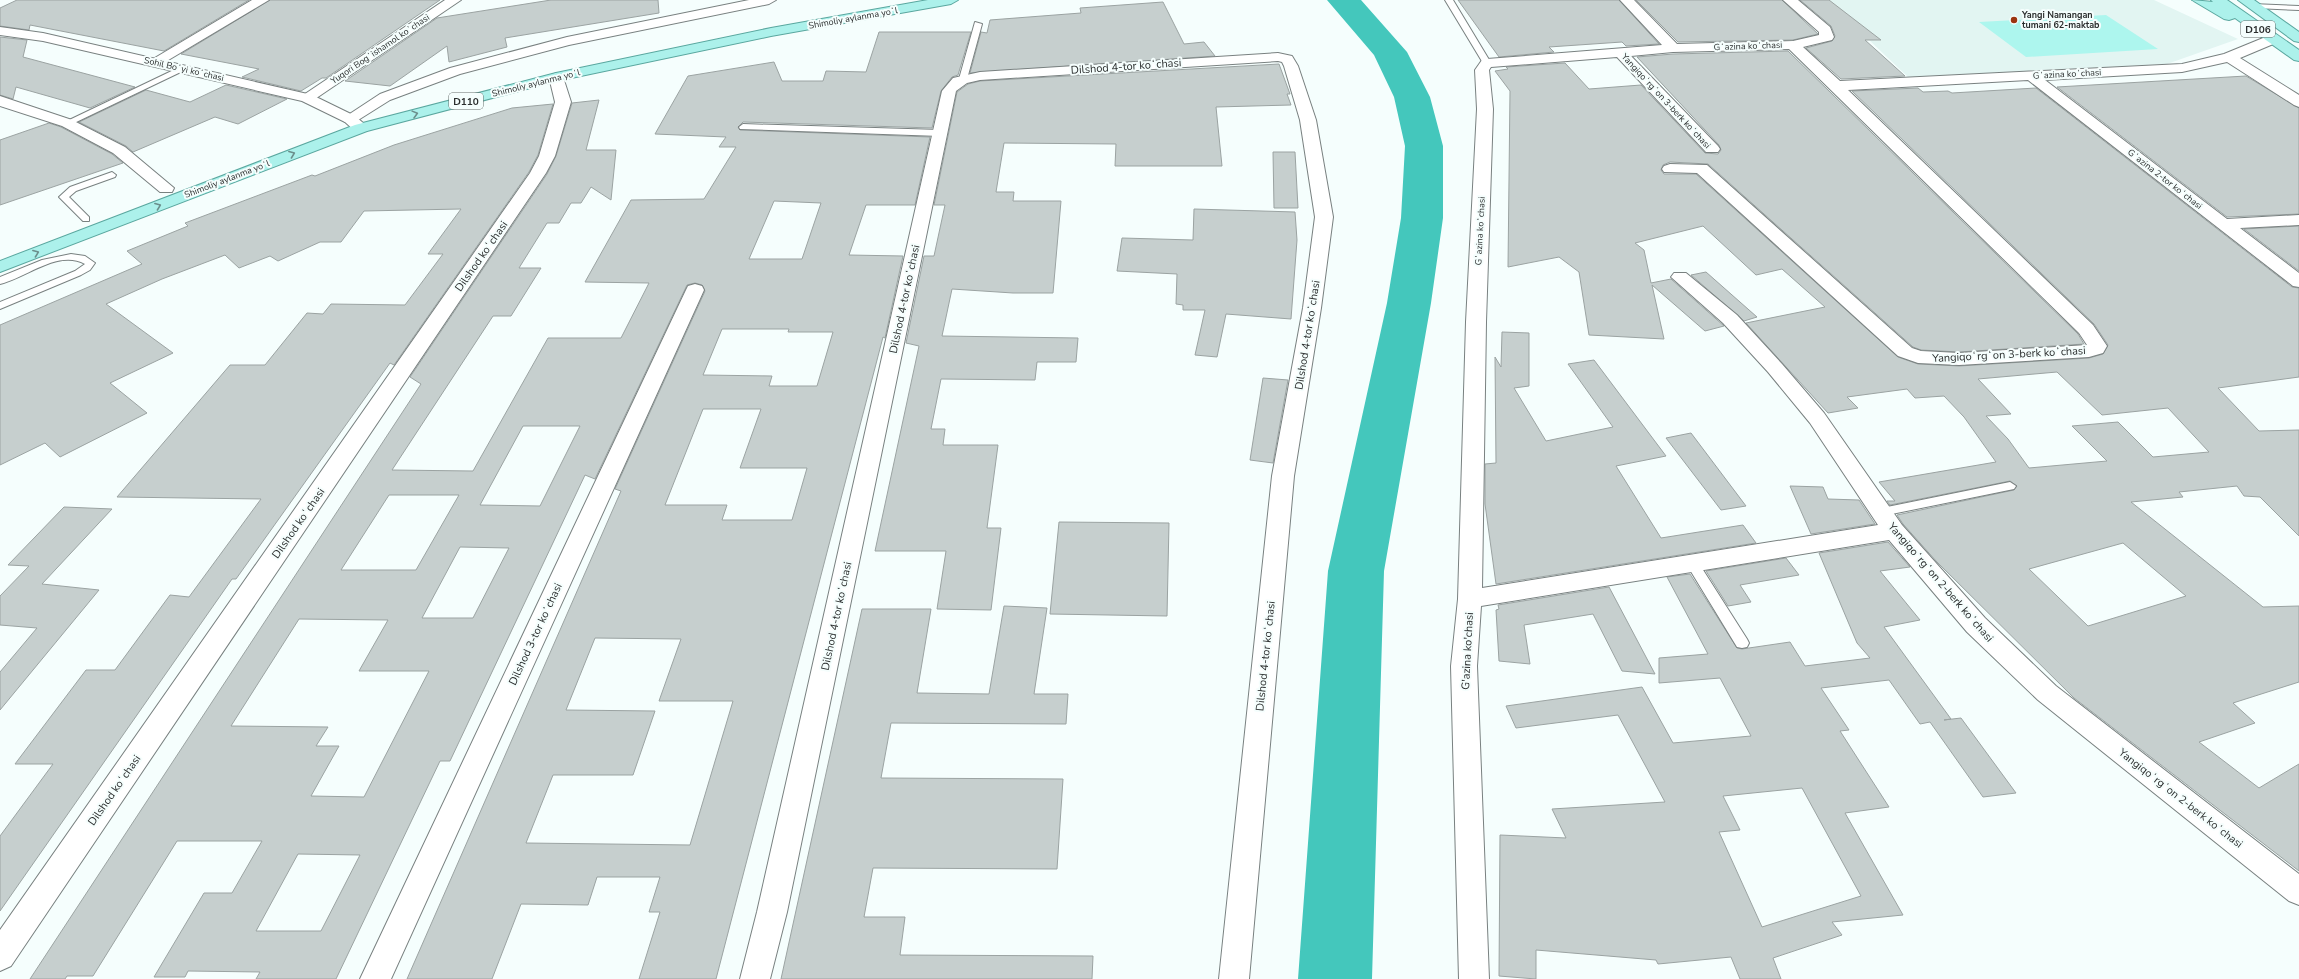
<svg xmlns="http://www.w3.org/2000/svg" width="2299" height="979" viewBox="0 0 2299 979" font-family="'Nunito Sans',sans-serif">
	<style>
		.built { fill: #e2f5f2 }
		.green { fill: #adf6ee }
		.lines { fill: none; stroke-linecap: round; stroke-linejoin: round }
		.river { fill: #44c7bc; fill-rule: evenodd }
		.building { fill: #c6cfce; stroke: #9ba3a2; fill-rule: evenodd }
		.lane-casing { stroke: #798180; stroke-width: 2 }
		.street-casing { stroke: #798180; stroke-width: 2 }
		.secondary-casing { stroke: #798180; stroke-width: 2 }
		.primary-casing { stroke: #5aa79f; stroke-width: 2 }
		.lane { fill: #fff; fill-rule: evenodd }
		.street { fill: #fff; fill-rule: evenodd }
		.secondary { fill: #fff; fill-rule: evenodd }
		.primary { fill: #acf1eb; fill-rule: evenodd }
		.oneway { stroke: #6b8f8c }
		.poi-dot { fill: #9b3410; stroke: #f5fefd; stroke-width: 1.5 }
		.labels { text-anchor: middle; stroke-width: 4; stroke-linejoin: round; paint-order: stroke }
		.far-poi-label { font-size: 9px; font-weight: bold; fill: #2a2d2d; stroke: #f5fefd; text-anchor: start }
		.far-street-label { font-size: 9px; fill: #2a2d2d; stroke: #f5fefd }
		.shield { fill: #f5fefd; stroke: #676c6b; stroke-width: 1 }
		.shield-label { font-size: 10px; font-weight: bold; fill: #2a2d2d }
		.street-label { font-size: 11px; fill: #2a2d2d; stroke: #f5fefd }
	</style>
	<rect width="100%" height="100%" fill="#f5fefd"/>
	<path class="built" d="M1810 0H2154L2238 39 2167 64 1908 77 1868 39Z"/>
	<path class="green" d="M2106 15 2158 49 2026 57 1979 22Z"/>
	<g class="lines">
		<path class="river" d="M1327 0H1361L1407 52 1430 97 1443 146V218L1431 303 1384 571 1372 979H1298L1328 571 1387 303 1401 218 1405 146 1394 97 1374 55Z"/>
	</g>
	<path class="building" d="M17 0H249L164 51 30 25 29 30 0 26V8Z
		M270 0H440L326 78H322L301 91 242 77 259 69 181 54Z
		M551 0H658L659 13 505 38 507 47 449 62 447 46 390 86 345 81 437 18Z
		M1458 0H1619L1659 44 1626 46 1622 42 1549 47 1554 52 1499 57Z
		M1636 0H1782L1818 34 1793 40 1678 42Z
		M1800 0H1829L1881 40H1865L1905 76 1841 79 1806 48 1832 41 1835 36 1831 26Z
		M1163 2 1184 44 1204 42 1215 56 970 73 981 32 987 33 990 20 1081 13 1080 8Z
		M879 32H971L958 75 952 77 941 91 932 128 743 122 738 127 740 130 930 137 915 205H866L849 255 903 256 885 338 883 337 716 979H639L660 912H649L660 877H597L588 905 521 904 492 979H407L621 491 615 489 705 291 702 285 695 283 687 285 595 479 585 475 450 761H440L336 979H256L260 972 188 971 185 977H154L204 893H232L262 841H177L93 976H67L65 979H30L421 384 410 377 547 174 556 156 572 103 599 100 586 150H616L611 200 591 187 581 203H571L559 223H547L519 268H541L511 316H493L392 470 473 471 548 338H621L649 283 585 282 631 200 704 199 736 147H719L726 137 655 134 688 76 774 62 782 81H823L826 71 866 72ZM774 201 821 203 802 259H749ZM722 329H789L788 332H833L817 386H769L772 376 703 375ZM703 409H761L740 468H807L792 520H722L727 505H665ZM523 426H580L540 506 480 505ZM389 495H459L416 570H341ZM460 547 509 548 473 618H422ZM299 619 388 620 359 671H429L364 797 311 796 339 746H316L328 727 231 726ZM595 638 681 639 659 701H733L690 845 526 843 553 775H633L655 711 566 710ZM298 854 360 855 321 931H256Z
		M0 37 27 40 23 57 135 87 90 108 16 87 13 99 0 95Z
		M1788 51 2078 334 2084 344 1959 352 1921 350 1913 347 1708 164 1670 162 1663 165 1661 170 1664 174H1696L1898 357 1918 364 1959 366 2089 358 2103 354 2108 345 2094 324 1852 91 1918 88 1923 92 1948 91 1952 93 2036 88 2292 287 2299 288V377L2218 388 2259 431 2299 430V536L2260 497 2244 496 2237 486 2179 492 2183 497 2131 502 2263 607 2299 606V682L2233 703 2255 723 2199 742 2259 788 2299 764V871L2074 698 1937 562 1903 524 1897 515 2014 490 2017 486 2010 481 1890 505 1887 501H1895L1879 482 1996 462 1964 417 1944 396 1915 398 1907 389 1847 397 1858 408 1828 413 1746 323 1825 307 1782 269 1756 275 1703 226 1635 243 1644 250 1651 283 1671 279 1724 326 1705 331 1652 285 1664 339 1589 335 1579 272 1559 257 1508 267 1510 91 1495 71 1508 69 1506 67 1565 63 1589 89 1641 85 1705 153 1718 154 1721 150 1719 145 1637 57 1673 54ZM2057 372 2102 415 2168 408 2209 452 2153 457 2118 422 2072 426 2107 461 2029 468 2008 439 1986 416 2011 414 1978 379ZM2123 543 2186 596 2088 626 2029 569Z
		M1279 64 1290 94H1287L1291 105 1216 107 1222 166H1115L1116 144 1004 143 996 192H1014L1013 201H1061L1053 293H1013L952 289 942 336 1078 338 1076 362H1037L1035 380 941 379 931 429H945L943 445H998L987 528H1001L991 610 937 609 946 551H875L919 346 906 343 924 256H934L945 205H934L957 92 968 84 980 81Z
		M2246 76 2299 108V214L2227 217 2057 87Z
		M226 85 287 99 238 124 215 117 133 152 126 146 79 122 146 90 190 102Z
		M553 104 538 155 529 172 394 365 390 363 236 579H232L0 911V836L53 764H15L86 670H115L170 595 189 597 261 499 117 497 230 365H265L307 313 323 314 331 304 405 305 443 254H428L461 209 364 211 341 242H320L278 261 270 256 239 268 225 255 162 279 106 304 173 353 110 383 147 413 60 457 45 443 0 465V325L142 264 127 251 188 226 185 223 312 175 315 176 394 145 512 108Z
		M49 123 61 127 112 154 123 163 0 205V140Z
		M1273 152H1295L1298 208H1274Z
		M1194 209 1295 212 1297 240 1291 319 1226 314 1217 357 1195 355 1205 310H1183V305L1176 304 1177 274 1117 271 1122 238 1193 240Z
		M2299 226V271L2244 229Z
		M1706 272 1757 317 1744 321 1691 275Z
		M1502 332 1529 333V386L1514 388 1546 441 1613 427 1568 364 1594 360 1666 456 1616 466 1661 538 1743 525 1756 543 1496 584 1485 504V464L1496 463 1495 357 1501 367Z
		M1263 378 1288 380 1273 463 1250 460Z
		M1691 433 1746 506 1721 510 1666 438Z
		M1790 486 1823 487 1828 499 1859 500 1875 524 1811 534Z
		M64 507 112 509 42 584 99 590 0 710V672L37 628 0 625V596L29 566 8 565Z
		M1059 522 1169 523 1167 616 1050 614Z
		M1888 542 1910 567 1880 571 1920 620 1884 627 1951 719 1944 720 1961 718 2016 793 1983 797 1930 722 1920 724 1889 680 1821 688 1849 730 1840 731 1889 807 1845 813 1903 915 1832 922 1842 935 1773 958 1781 979H1740L1731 957 1658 964 1656 960 1536 950V979L1499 976 1500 835 1566 838 1552 809 1665 802 1618 715 1516 728 1506 706 1642 687 1673 743 1751 736 1720 678 1659 683V658L1708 654 1667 577 1690 574 1737 648 1742 649 1790 642 1805 666 1870 658 1857 643 1819 553ZM1802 788 1861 896 1762 927 1719 832 1740 830 1723 796Z
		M1786 558 1799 575 1740 585 1751 602 1728 606 1706 571Z
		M1609 587 1655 674 1622 671 1593 614 1524 625 1530 664 1499 661 1496 610 1499 609 1498 605Z
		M1004 606 1047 608 1034 694H1068L1066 724 891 723 881 778 1063 779 1057 869 873 868 864 917H905L900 955 1093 956 1092 979H781L862 609H931L917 693 989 694Z"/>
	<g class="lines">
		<g class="lane-casing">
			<path id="lane" d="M1445 0H1453L1491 63 1490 65 1483 63Z
				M2252 4 2299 6V10L2255 8 2251 6Z
				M975 22 982 24 967 79 963 81 959 79Z
				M180 67 187 69 70 125 63 123Z
				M743 124 940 130 944 133 940 136 740 129 739 127Z
				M112 172 116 175 115 177 76 191 69 197 89 217V221H83L59 197 70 187Z
				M71 254 85 256 95 263 90 270 81 275 0 309V302L75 271 85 264C58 249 26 278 0 284V277L42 260Z
				M2010 482 2016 486 2014 489 1882 516 1876 512 1882 508Z
				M1693 560 1698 562 1747 639 1749 643 1747 647 1742 648 1737 647 1687 565 1688 562Z"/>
		</g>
		<g class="street-casing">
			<path id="street" d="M252 0H269L160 65H150L148 62Z
				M445 0H461L312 101 307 103 299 98Z
				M749 0H776L769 4 569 45 460 74 390 100 355 122H345L342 119 380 94 450 68 567 37Z
				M1620 0H1634L1677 44 1793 41 1819 35V32L1783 0H1798L1830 27 1834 37 1832 40 1803 47 1840 81 2182 64 2224 54 2268 36H2278L2280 39 2278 42 2240 58 2299 95V107L2294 105 2227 62 2182 72 2045 80 2227 219 2299 215V225L2240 228 2299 273V287L2293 286 2028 80 1848 90 2093 325 2107 346 2103 353 2089 357 1959 365 1918 363 1898 356 1697 173 1664 172 1662 169 1664 166 1670 164 1707 165 1912 348 1921 351 1959 353 2087 345 2079 333 1789 49 1673 52 1631 56 1718 146 1720 149 1718 152H1706L1617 57 1491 67 1489 70 1493 109 1486 322 1482 588 1878 525 1810 423 1768 372 1723 323 1671 277 1674 273H1686L1737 315 1782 364 1824 413 1902 525 1985 618 2056 686 2299 874V905L2289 901 2038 700 1967 632 1889 540 1481 606 1477 666 1489 979H1459L1451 666 1458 599 1466 322 1477 109 1475 70 1482 60 1487 59 1662 45Z
				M1278 53 1292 56 1298 66 1316 120 1333 217 1321 308 1294 476 1249 979H1219L1272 476 1303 308 1315 217 1300 120 1284 66 1282 62 1278 61 980 80 967 83 956 91 787 912 770 979H740L757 912 942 91 953 78 980 72Z
				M556 73 563 77 571 102 555 156 546 173 11 966 0 971V930L530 173 539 156 555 102 549 77Z
				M0 96 72 120 125 147 174 188 172 192H160L113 153 62 126 0 106Z
				M695 284 702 286 704 290 391 979H360L686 290 688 286Z"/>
		</g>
		<g class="secondary-casing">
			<path id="secondary" d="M0 27 43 33 312 95 355 116 369 128 367 131H355L345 122 302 101 43 41 0 35Z"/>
		</g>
		<g class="primary-casing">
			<path id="primary" d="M928 0H958L951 4 771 36 557 81 367 131 0 272V261L355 125 556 73 771 28Z
				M2192 0 2213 2 2211 0H2227L2299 50V61L2294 60 2235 18 2229 20 2224 19Z
				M2238 0H2254L2299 32V42L2294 41Z"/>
		</g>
		<use href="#lane" class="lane"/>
		<use href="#street" class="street"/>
		<use href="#secondary" class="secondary"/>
		<use href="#primary" class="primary"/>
	</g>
	<defs><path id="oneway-chevron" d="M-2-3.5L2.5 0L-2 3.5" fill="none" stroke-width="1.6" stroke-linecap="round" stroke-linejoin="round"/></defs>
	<g class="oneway">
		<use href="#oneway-chevron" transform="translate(415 114) rotate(-15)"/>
		<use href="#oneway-chevron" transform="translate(292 154) rotate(-21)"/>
		<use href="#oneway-chevron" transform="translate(158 206) rotate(-21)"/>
		<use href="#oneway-chevron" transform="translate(36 253) rotate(-21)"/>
	</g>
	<circle class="poi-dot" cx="2014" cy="20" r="4"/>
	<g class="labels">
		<g class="far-poi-label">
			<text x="2022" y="18">Yangi Namangan<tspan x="2022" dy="10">tumani 62-maktab</tspan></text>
		</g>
		<g class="far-street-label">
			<text transform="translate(853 18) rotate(-10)" y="3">Shimoliy aylanma yoʻl</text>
			<text transform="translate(1748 46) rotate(-2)" y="3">Gʻazina koʻchasi</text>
			<text transform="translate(380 49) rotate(-34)" y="3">Yuqori Bogʻishamol koʻchasi</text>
			<text transform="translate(184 69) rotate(13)" y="3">Sohil Boʻyi koʻchasi</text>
			<text transform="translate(2067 74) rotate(-3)" y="3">Gʻazina koʻchasi</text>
			<text transform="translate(536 83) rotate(-14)" y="3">Shimoliy aylanma yoʻl</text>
			<text transform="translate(1666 101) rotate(47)" y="3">Yangiqoʻrgʻon 3-berk koʻchasi</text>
			<text transform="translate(227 179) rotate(-21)" y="3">Shimoliy aylanma yoʻl</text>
			<text transform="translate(2165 179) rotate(38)" y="3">Gʻazina 2-tor koʻchasi</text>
			<text transform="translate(1480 231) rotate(-87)" y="3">Gʻazina koʻchasi</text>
		</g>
		<g class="shield">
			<rect x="2241" y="21" width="34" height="16" rx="3"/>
			<rect x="449" y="93" width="34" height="16" rx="3"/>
		</g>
		<g class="shield-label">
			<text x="2258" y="33">D106</text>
			<text x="466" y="105">D110</text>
		</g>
		<g class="street-label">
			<text transform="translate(1126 66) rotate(-4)" y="4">Dilshod 4-tor koʻchasi</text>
			<text transform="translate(481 256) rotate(-55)" y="4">Dilshod koʻchasi</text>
			<text transform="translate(904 299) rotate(-78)" y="4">Dilshod 4-tor koʻchasi</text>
			<text transform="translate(1307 335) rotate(-81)" y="4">Dilshod 4-tor koʻchasi</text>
			<text transform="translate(2009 354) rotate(-3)" y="4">Yangiqoʻrgʻon 3-berk koʻchasi</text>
			<text transform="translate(298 523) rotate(-55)" y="4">Dilshod koʻchasi</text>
			<text transform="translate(1941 582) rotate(49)" y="4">Yangiqoʻrgʻon 2-berk koʻchasi</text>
			<text transform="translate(836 616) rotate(-78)" y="4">Dilshod 4-tor koʻchasi</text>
			<text transform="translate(535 634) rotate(-65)" y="4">Dilshod 3-tor koʻchasi</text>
			<text transform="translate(1467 651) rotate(-87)" y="4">G'azina ko'chasi</text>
			<text transform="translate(1265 656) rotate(-84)" y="4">Dilshod 4-tor koʻchasi</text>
			<text transform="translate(114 790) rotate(-55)" y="4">Dilshod koʻchasi</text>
			<text transform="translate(2181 798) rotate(38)" y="4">Yangiqoʻrgʻon 2-berk koʻchasi</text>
		</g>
	</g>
</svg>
